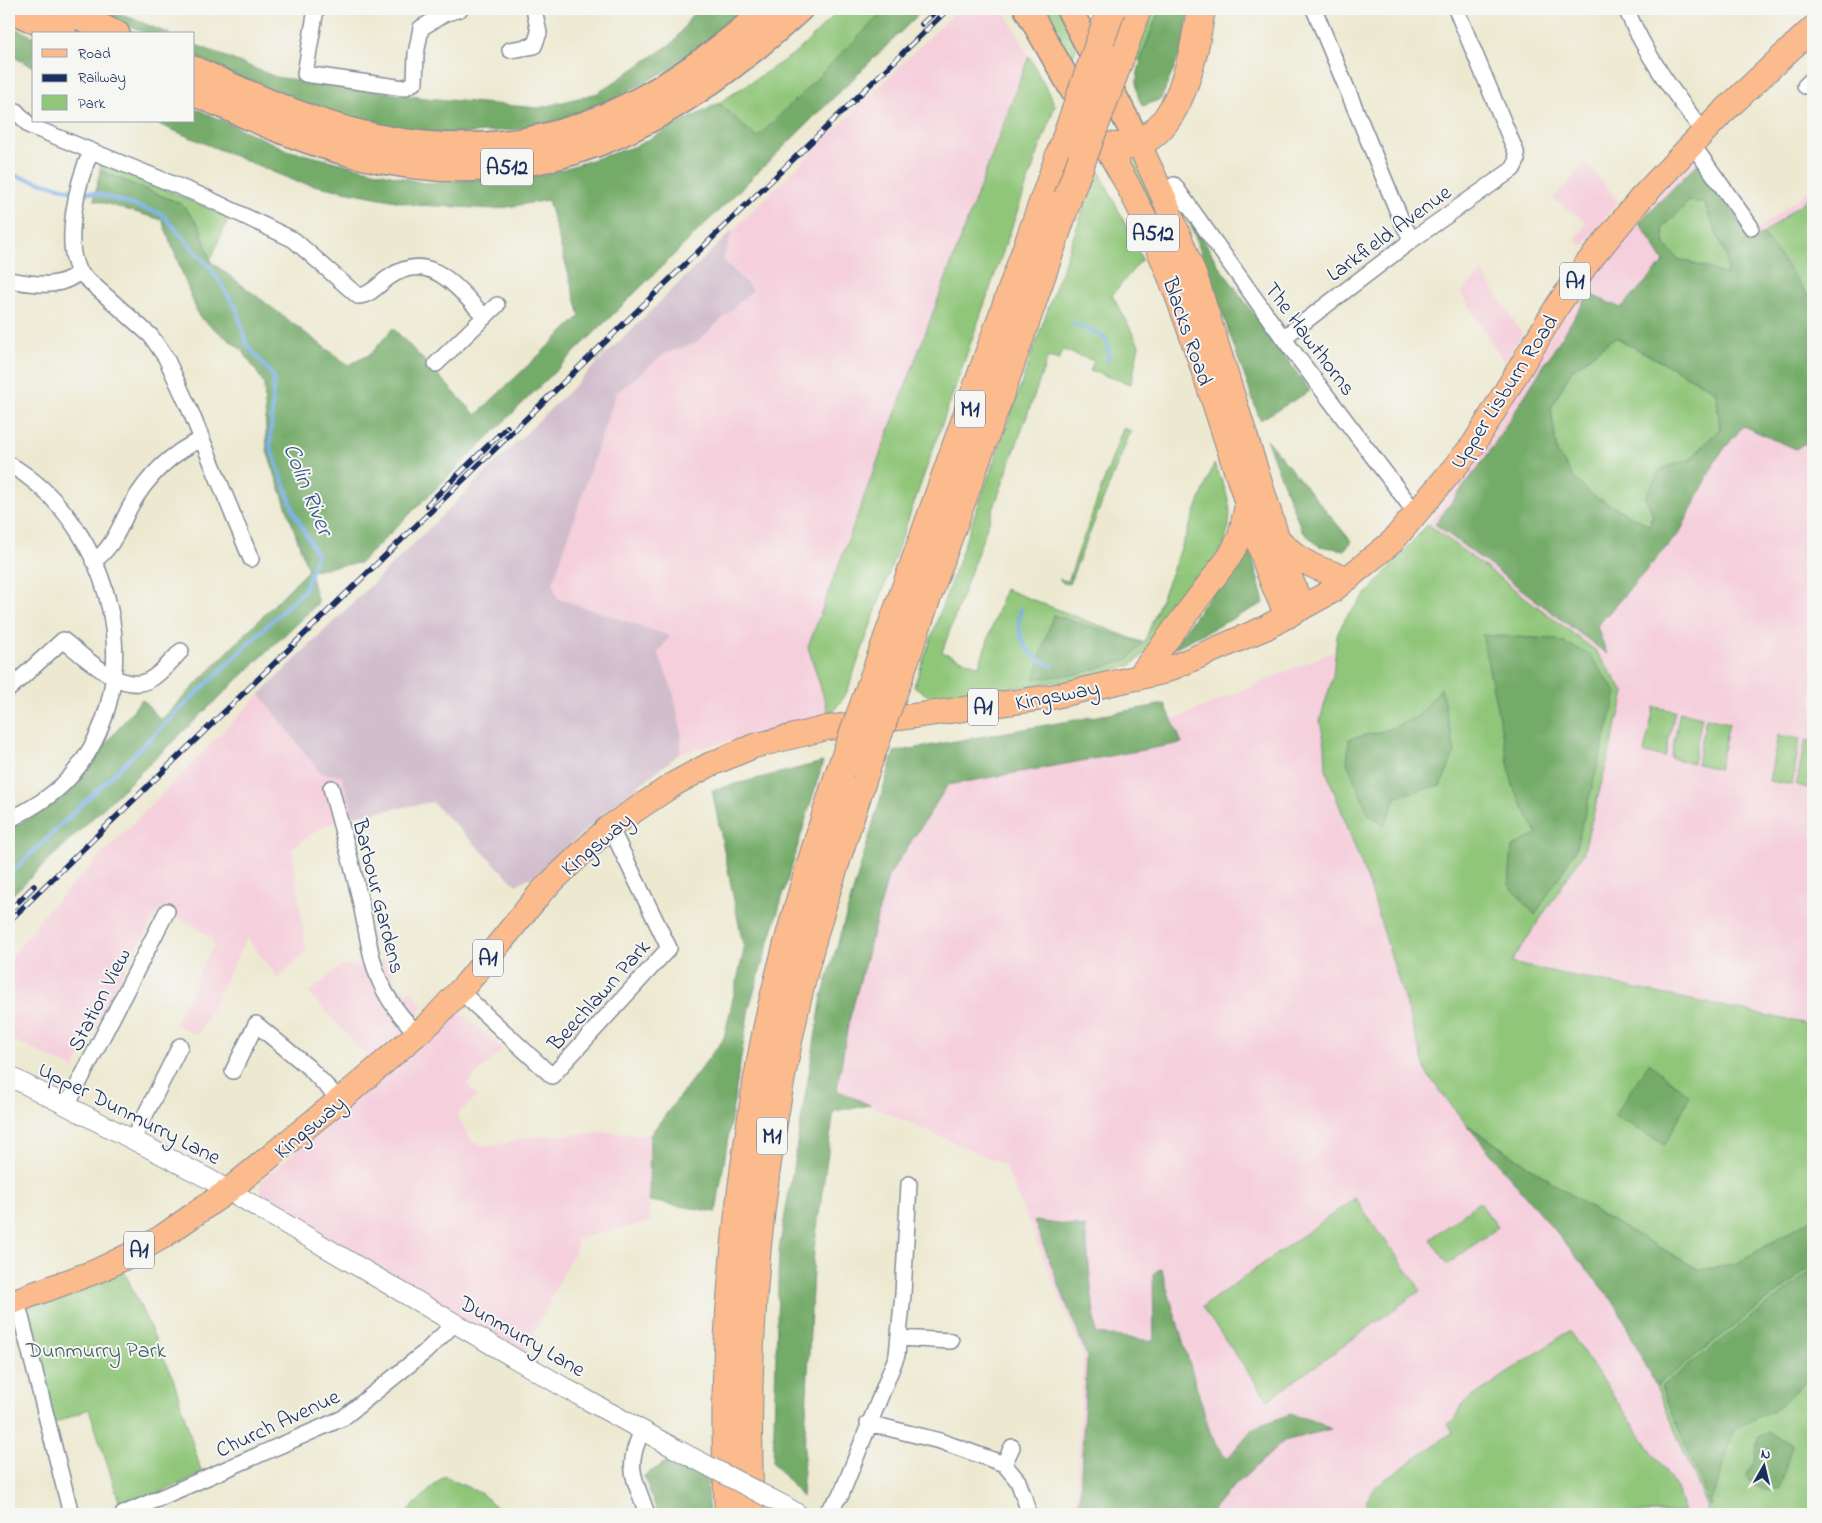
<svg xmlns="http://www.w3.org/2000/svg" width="1822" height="1523" viewBox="0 0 1822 1523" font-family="'Indie Flower',sans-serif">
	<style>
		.built { fill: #f5cfdc }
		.industrial { fill: #d1bdcc }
		.green { fill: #90c679; stroke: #567a6c }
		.forest { fill: #74ab69; stroke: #486d64; fill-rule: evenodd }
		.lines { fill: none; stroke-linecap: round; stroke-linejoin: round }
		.stream { stroke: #77aee6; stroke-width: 4 }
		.minor-casing { stroke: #848c98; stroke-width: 18 }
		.tertiary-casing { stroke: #848c98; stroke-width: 21 }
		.primary-casing { stroke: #848c98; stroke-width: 26 }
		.trunk-casing { stroke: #848c98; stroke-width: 28 }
		.motorway-casing { stroke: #848c98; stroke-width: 30 }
		.minor { stroke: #fff; stroke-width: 15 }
		.tertiary { stroke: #fff; stroke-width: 19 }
		.primary { stroke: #fbbb8c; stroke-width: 24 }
		.trunk { stroke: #fbbb8c; stroke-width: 25 }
		.motorway { stroke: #fbbb8c; stroke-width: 28 }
		.rail-casing { stroke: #1b2f5e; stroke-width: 5.5 }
		.rail { stroke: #f6f6f2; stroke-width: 4; stroke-dasharray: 11; stroke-linecap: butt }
		.tertiary-bridge-casing { stroke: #848c98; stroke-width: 21; stroke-linecap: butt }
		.motorway-bridge-casing { stroke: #848c98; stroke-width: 30; stroke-linecap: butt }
		.tertiary-bridge { stroke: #fff; stroke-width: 19 }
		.motorway-bridge { stroke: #fbbb8c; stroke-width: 28 }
		.labels { text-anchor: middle; stroke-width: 4; stroke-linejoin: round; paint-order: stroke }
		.shield { fill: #f6f6f2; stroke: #5d6b8a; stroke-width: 1 }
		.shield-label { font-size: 21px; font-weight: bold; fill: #1b2f5e }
		.street-label { font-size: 22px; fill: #1b2f5e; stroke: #f6f6f2 }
		.park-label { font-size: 22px; fill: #3e5c66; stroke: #f6f6f2 }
		.water-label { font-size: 24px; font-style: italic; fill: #375587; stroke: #f6f6f2 }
	</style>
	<rect width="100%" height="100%" fill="#f6f6f2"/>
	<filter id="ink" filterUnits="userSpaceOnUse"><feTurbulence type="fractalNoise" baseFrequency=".02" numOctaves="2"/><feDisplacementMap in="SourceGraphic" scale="10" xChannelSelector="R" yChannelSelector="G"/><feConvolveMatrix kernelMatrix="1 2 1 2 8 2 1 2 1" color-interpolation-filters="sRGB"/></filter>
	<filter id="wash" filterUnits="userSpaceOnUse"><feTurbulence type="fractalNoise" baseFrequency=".0096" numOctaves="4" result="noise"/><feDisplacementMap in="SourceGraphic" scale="20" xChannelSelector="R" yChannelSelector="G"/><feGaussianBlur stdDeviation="1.12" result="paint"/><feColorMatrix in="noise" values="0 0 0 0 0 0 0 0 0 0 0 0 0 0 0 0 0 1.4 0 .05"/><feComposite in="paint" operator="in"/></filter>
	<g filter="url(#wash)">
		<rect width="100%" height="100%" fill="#ede9d1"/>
		<path class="built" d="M958 9H1004L1029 56 808 647 830 717 680 753 682 735 673 691 658 653 670 636 557 598 553 583 616 393 666 353 696 343 753 290 723 260 733 230Z
			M1697 154 1753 233 1813 187V1025L1511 963 1583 854 1595 650 1428 524 1480 453 1562 317 1640 212Z
			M1586 163 1618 201 1583 246 1575 240 1587 222 1553 199Z
			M1482 272 1522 334 1504 362 1461 293Z
			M1334 651 1333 676 1320 720 1325 745 1326 770 1371 890 1427 1074 1616 1305 1656 1386 1708 1508 1705 1514H1075L1083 1355 1005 1165 837 1091 848 1025 888 876 928 756 1180 717Z
			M260 694 321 774 341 775 354 816 325 825 292 848 306 951 278 979 247 937 198 1035 175 1024 213 946 212 939 195 926 160 908 130 959 74 1069 13 1040 9 1049V960L45 913Z
			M389 960 395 982 407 992 410 990 423 1006 402 1034 373 1063 309 993 341 966Z
			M455 1008 503 1049 467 1084 477 1096 457 1115 472 1142 487 1147 523 1138 606 1132 650 1135 649 1222 576 1239 577 1246 523 1355 263 1204 260 1181 351 1107 350 1103Z"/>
		<path class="industrial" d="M733 230 723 260 753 290 696 343 666 353 616 393 553 583 557 598 670 636 658 653 673 691 682 735 680 753 593 822 547 868 516 885 432 802 354 816 341 775 321 774 260 694Z"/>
		<path class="green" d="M840 9H886L757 138 719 103 797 52Z
			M1037 9H1060L1078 44 1069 69Z
			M1149 9H1160L1141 60H1131Z
			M1029 56 1055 105 847 692 830 717 808 647Z
			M1137 156 1184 280 1128 159Z
			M101 162 229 217 210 261 200 227 182 204 100 171Z
			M1098 168 1142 259 1112 295 1139 345 1131 384 1090 371 1094 361 1063 350 1059 360 1048 357 942 652 979 666 1005 589 1144 643 1214 464C1229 496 1236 512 1223 547L1142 656 1131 665 1079 679 931 698 914 686Z
			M1808 198 1813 204V296L1811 299 1763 234Z
			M1689 200 1704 203 1726 256 1728 275 1679 259 1665 245 1663 228Z
			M1615 337 1716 391 1720 428 1691 459 1661 469 1650 526 1592 495 1574 478 1557 452 1551 408 1571 371Z
			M1123 428 1131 431 1069 584 1063 583 1059 579 1068 581Z
			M1428 524 1595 650 1625 693 1583 854 1511 963 1813 1025V1218L1736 1264 1700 1270 1601 1215 1466 1124 1427 1074 1371 890 1326 770 1325 745 1320 720 1333 676 1337 635 1346 617Z
			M1654 707 1675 711 1665 757 1644 753Z
			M1680 712 1702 717 1693 763 1671 758Z
			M1706 718 1729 723 1719 769 1697 764Z
			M1778 735 1800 739 1792 785 1769 781Z
			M1806 740 1813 742V789L1796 785Z
			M1355 1198 1421 1290 1268 1400 1202 1307Z
			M1479 1202 1498 1227 1448 1264 1430 1239Z
			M1813 1265V1514H1705L1708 1508 1656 1386Z
			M124 1271 173 1378 202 1474 122 1510 89 1409 55 1423 25 1308Z
			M1569 1331 1677 1488 1685 1513 1364 1514 1367 1499 1377 1485 1453 1432 1448 1424 1454 1420 1461 1405Z
			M444 1476 482 1494 504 1514H405Z"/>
		<path class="forest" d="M94 9H109L170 34H147Z
			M696 9H744L677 65 586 114 521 129 447 135 357 123 242 79 194 56V44L276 77 425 98 539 108 598 93 675 41Z
			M886 9H924L360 563 309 570 318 603 9 898V829L41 812 65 795 142 699 161 720 308 570 267 451 264 383 242 350 199 317 162 220 94 200 100 171 182 204 200 227 210 261 348 365 371 354 393 328 476 415 580 316 548 200 496 209 417 205 297 182 151 121H194V108L290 151 424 183 544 175 636 146 719 103 757 138Z
			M1160 9H1190L1183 47 1161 99 1143 106C1125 83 1151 35 1160 9Z
			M9 25 34 37V67L9 55Z
			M1698 163 1753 239 1763 234 1810 298 1813 296V443L1803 444 1796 449 1743 426 1717 458 1680 532 1597 626 1607 654 1435 524 1486 457 1589 294 1621 308 1664 262 1639 222ZM1689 201 1704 203 1726 256 1727 275 1679 259 1665 245 1663 228ZM1615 337 1716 391 1720 428 1691 459 1661 469 1645 497 1653 515 1650 526 1592 495 1574 478 1557 452 1551 408 1571 371Z
			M1185 208 1217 263 1310 391 1260 420Z
			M1266 439 1352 542 1344 550 1319 546 1302 531Z
			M1248 540 1264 603 1172 649Z
			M1053 615 1142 643 1129 659 1079 674 1034 679Z
			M1482 635 1554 639 1588 653 1617 693 1575 851 1535 915 1509 885 1512 847 1537 834 1513 787Z
			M1441 688 1455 752 1441 785 1397 796 1384 826 1369 814 1347 763 1349 739 1387 730 1417 717Z
			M1165 704 1182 743 948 785 888 877 848 1025 837 1090 870 1105 834 1111 814 1249 802 1497 773 1463 779 1250 822 997 894 752Z
			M823 762 749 1008 716 1212 649 1201 650 1135 724 1038 744 950 712 790Z
			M1649 1063 1690 1096 1665 1145 1614 1115Z
			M1466 1124 1601 1215 1700 1270 1736 1264 1813 1218V1265L1656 1386 1616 1305Z
			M1034 1221 1085 1227 1096 1334 1154 1341 1153 1274 1161 1268 1211 1435 1227 1459 1253 1428 1290 1414 1317 1422 1331 1429 1284 1441 1230 1490 1210 1514H1079L1087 1356Z
			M1813 1270V1388L1809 1379 1777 1408 1734 1429 1711 1506 1661 1387Z
			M1769 1432 1792 1444 1780 1488 1769 1490 1752 1485 1747 1474 1754 1461 1758 1437Z
			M671 1459 706 1478 709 1514H658L644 1476Z"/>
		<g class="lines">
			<path class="stream" d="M9 174 74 191
				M1073 324C1094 332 1115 333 1107 361
				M1021 609C1014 636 1026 656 1052 666
				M9 875 304 590 317 555 295 514 270 446 274 377 247 345 237 310 213 271 162 214 95 193 81 192"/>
		</g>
	</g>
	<g filter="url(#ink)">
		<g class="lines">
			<g class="minor-casing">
				<path id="minor" d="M316 9 305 74 404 88 415 82 416 54 421 28 444 14 460 9
					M1314 9 1402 222 1412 240
					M1626 9C1646 55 1673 93 1704 132
					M510 50 534 46 539 33 534 9
					M1805 86 1813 78
					M9 109 16 111 30 126 207 198 294 240 358 296C370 296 379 284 388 278 430 248 457 288 485 317
					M1692 144 1751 227
					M91 152C77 181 63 243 79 272L151 336 166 358 190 410 251 559
					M1174 185 1283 338 1408 503 1419 512
					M9 280C32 284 59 290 79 272
					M1283 338 1412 240 1513 169 1517 161 1516 152 1456 9
					M436 364 497 305
					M9 464C113 525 153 683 70 777 53 796 32 808 9 820
					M93 561C112 550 120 526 130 507 147 477 171 453 202 439
					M9 689 63 640C84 656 122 695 149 680 161 674 171 661 181 651
					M331 788C340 823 351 859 359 895 373 955 369 986 417 1033
					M460 991 552 1076 669 948 616 839 608 828
					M233 1071 256 1024 308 1067 340 1100
					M67 1106 167 911
					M133 1139 180 1046
					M17 1301 71 1514
					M899 1338 951 1341
					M868 1423 940 1441 1004 1464 1018 1481 1027 1506 1025 1514
					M642 1431C624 1469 635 1478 647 1514
					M1004 1464 1012 1447
					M123 1514 343 1418 425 1352 455 1323
					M825 1514 841 1495 897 1355 903 1294 909 1184"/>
			</g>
			<g class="tertiary-casing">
				<path id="tertiary" d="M9 1076 209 1179 567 1389 676 1449
					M783 1505 798 1514"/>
			</g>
			<g class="primary-casing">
				<path id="primary" d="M1139 144 1164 198 1197 282 1287 569 1302 608
					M1105 146C1171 251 1203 372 1242 488 1256 531 1266 576 1288 616
					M1279 540C1302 564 1318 570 1349 578
					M1138 678 1230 556 1240 537 1247 505
					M9 1303 97 1271 132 1254 162 1237 229 1190 353 1089 431 1022 467 983 542 891 608 828 674 784 709 765 754 746 827 728 1051 697 1162 672 1265 628 1332 591 1392 542 1474 444 1558 305 1586 265 1641 198 1721 114 1813 28"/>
			</g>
			<g class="trunk-casing">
				<path id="trunk" d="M9 9 64 34
					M62 9 117 34
					M1027 9 1086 113
					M1069 9 1139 144
					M194 69C235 87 276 107 319 121 496 181 633 129 766 9
					M194 93C247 116 299 141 356 155 536 201 670 128 800 9"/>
			</g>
			<g class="motorway-casing">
				<path id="motorway" d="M1120 57 1137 9
					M1105 146C1177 158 1193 60 1201 9
					M899 676C955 516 1015 357 1068 197
					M874 677 1065 141
					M729 1514C722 1397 729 1282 745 1166 753 1109 761 1051 775 994 793 919 816 846 840 772
					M750 1514C742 1342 759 1167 797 999 815 920 841 845 866 768"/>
			</g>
			<use href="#minor" class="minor"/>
			<use href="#tertiary" class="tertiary"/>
			<use href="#primary" class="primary"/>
			<use href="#trunk" class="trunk"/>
			<use href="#motorway" class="motorway"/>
			<g class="rail-casing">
				<path id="rail" d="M922 24 938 9
					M427 505 507 427
					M9 911 34 886
					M9 921 948 9"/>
			</g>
			<use href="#rail" class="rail"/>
			<g class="tertiary-bridge-casing">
				<path id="tertiary-bridge" d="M676 1449 783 1505"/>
			</g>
			<g class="motorway-bridge-casing">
				<path id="motorway-bridge" d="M1065 141 1111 10
					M1068 197 1120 57
					M866 768 899 676
					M840 772 874 677"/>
			</g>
			<use href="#tertiary-bridge" class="tertiary-bridge"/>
			<use href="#motorway-bridge" class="motorway-bridge"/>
		</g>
	</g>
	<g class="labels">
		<g class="shield">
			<rect x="481" y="148.5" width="52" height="37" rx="4"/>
			<rect x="1127" y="214.5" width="52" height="37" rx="4"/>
			<rect x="1560" y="262.5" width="30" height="37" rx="4"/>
			<rect x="955" y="390.5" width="30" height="37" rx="4"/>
			<rect x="968" y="688.5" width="30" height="37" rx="4"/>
			<rect x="473" y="939.5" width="30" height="37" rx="4"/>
			<rect x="757" y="1117.5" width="30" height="37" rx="4"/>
			<rect x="124" y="1231.5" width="30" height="37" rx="4"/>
		</g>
		<g class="shield-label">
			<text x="507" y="174">A512</text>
			<text x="1153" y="240">A512</text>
			<text x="1575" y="288">A1</text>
			<text x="970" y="416">M1</text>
			<text x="983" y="714">A1</text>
			<text x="488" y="965">A1</text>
			<text x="772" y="1143">M1</text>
			<text x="139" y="1257">A1</text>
		</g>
		<g class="street-label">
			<text transform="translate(1388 232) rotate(-36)" y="8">Larkfield Avenue</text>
			<text transform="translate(1189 331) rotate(71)" y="8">Blacks Road</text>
			<text transform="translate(1311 338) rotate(53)" y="8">The Hawthorns</text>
			<text transform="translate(1503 391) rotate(-57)" y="8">Upper Lisburn Road</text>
			<text transform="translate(1057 694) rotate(-11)" y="8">Kingsway</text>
			<text transform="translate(596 843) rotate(-40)" y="8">Kingsway</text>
			<text transform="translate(380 896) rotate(76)" y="8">Barbour Gardens</text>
			<text transform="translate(598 994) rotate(-48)" y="8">Beechlawn Park</text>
			<text transform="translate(98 999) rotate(-63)" y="8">Station View</text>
			<text transform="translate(130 1112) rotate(27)" y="8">Upper Dunmurry Lane</text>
			<text transform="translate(309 1126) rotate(-40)" y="8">Kingsway</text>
			<text transform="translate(523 1335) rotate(30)" y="8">Dunmurry Lane</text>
			<text transform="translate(277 1422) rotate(-25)" y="8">Church Avenue</text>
		</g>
		<g class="park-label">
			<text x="96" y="1357">Dunmurry Park</text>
		</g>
		<g class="water-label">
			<text transform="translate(309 489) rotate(68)" y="8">Colin River</text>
		</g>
	</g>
	<rect width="1822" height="1523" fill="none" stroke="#f6f6f2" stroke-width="30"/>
	<rect x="32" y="32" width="162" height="90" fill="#f6f6f2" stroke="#9ea6b7"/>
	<rect x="42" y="49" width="25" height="8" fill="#fbbb8c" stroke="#9ea6b7"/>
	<text x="78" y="58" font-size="15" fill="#1b2f5e">Road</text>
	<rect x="42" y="74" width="25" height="8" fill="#1b2f5e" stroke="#9ea6b7"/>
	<text x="78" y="82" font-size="15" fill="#1b2f5e">Railway</text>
	<rect x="42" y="95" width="25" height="15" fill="#90c679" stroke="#9ea6b7"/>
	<text x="78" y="108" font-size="15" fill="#1b2f5e">Park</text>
	<g transform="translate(1764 1466) rotate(8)" stroke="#f6f6f2" stroke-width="4" paint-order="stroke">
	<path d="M0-4L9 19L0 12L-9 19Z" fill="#1b2f5e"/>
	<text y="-8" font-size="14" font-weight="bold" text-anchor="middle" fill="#1b2f5e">N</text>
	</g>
</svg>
